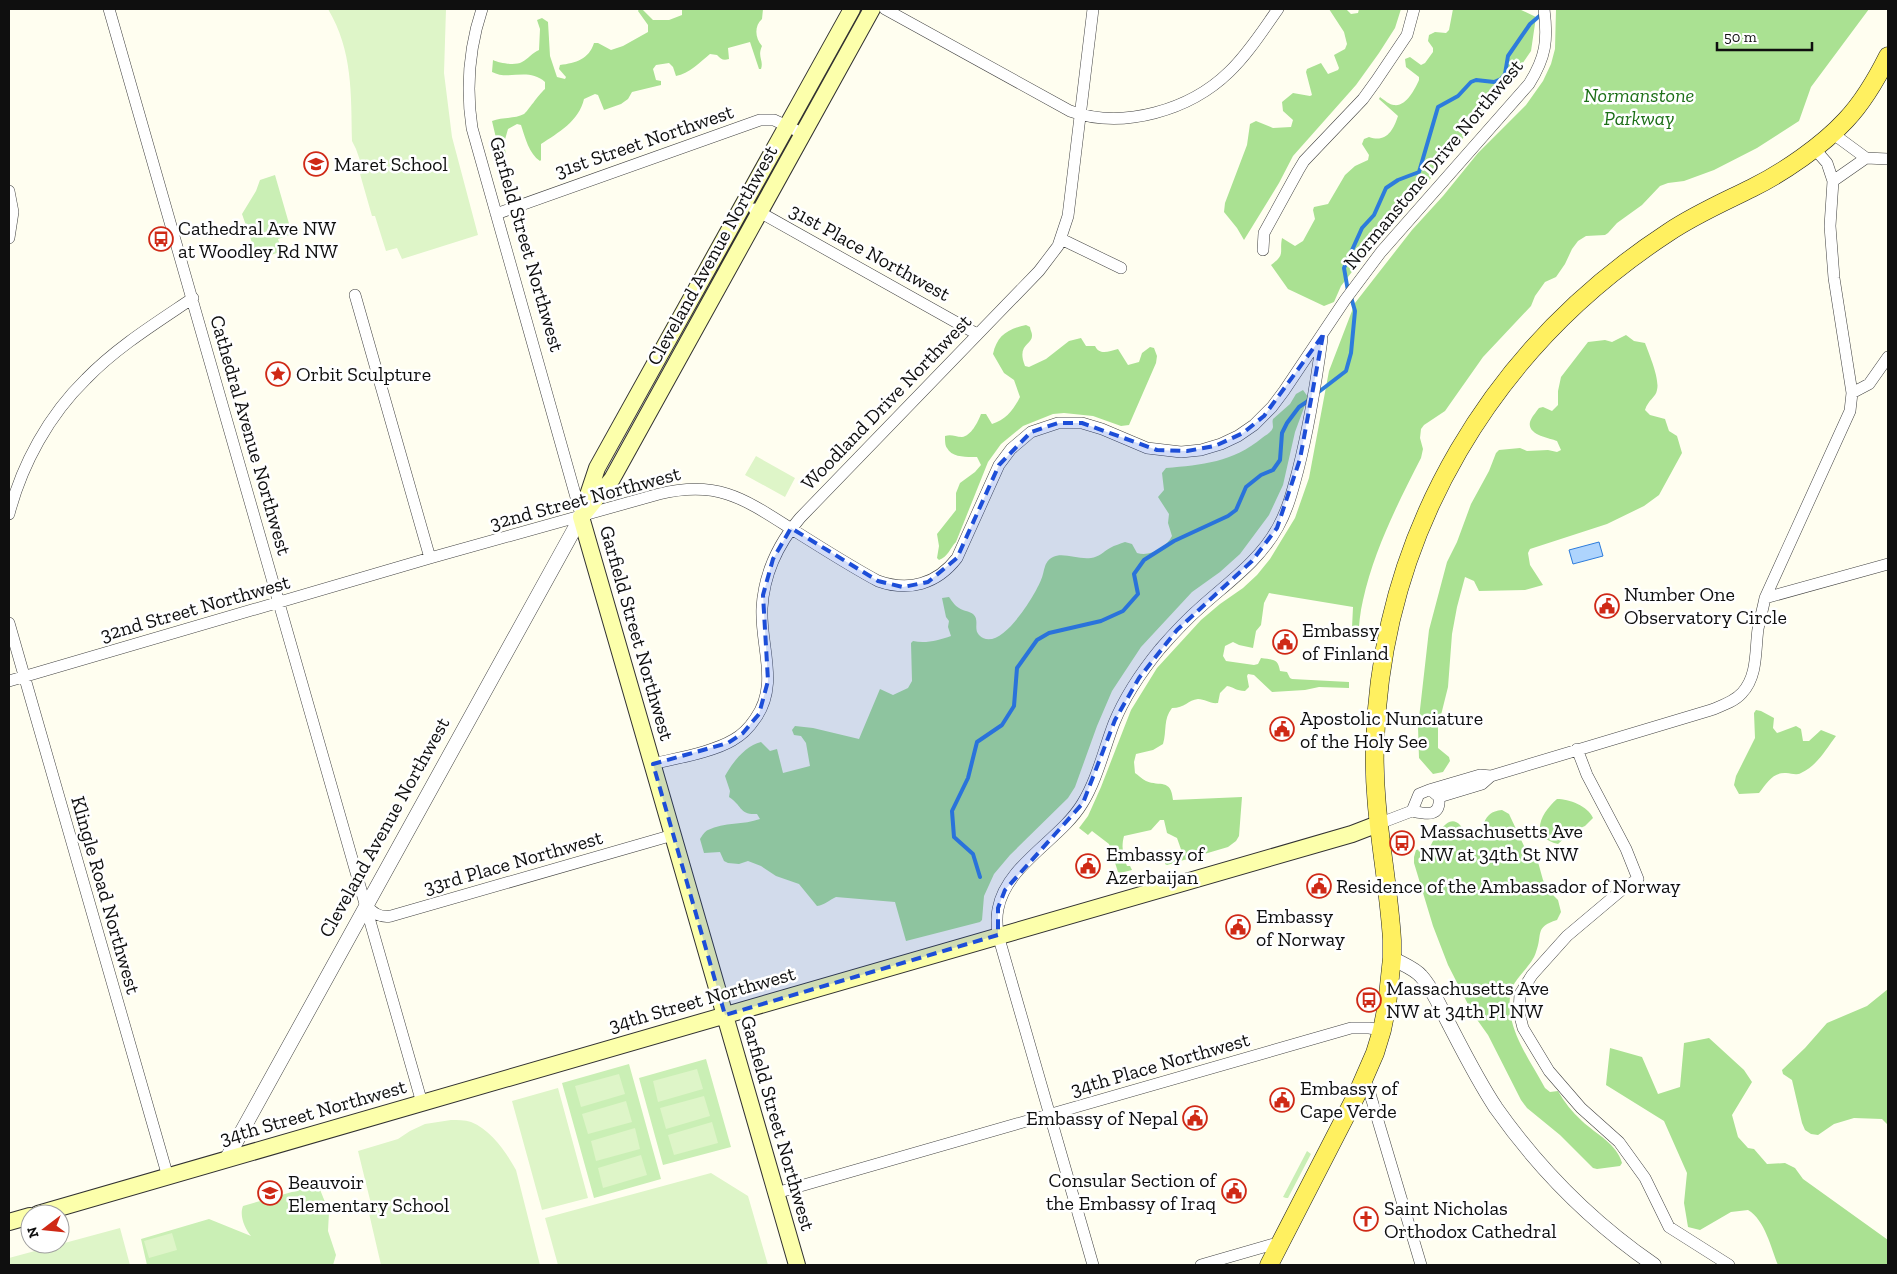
<svg xmlns="http://www.w3.org/2000/svg" width="1897" height="1274" viewBox="0 0 1897 1274" font-family="'Zilla Slab',serif">
	<style>
		.green { fill: #caefb5 }
		.forest { fill: #aae192 }
		.pitch { fill: #def5c8 }
		.water { fill: #aed4fd; stroke: #2d7cdc }
		.lines { fill: none; stroke-linecap: round; stroke-linejoin: round }
		.stream { stroke: #2d7cdc; stroke-width: 4 }
		.minor-casing { stroke: #424242; stroke-width: 12 }
		.tertiary-casing { stroke: #424242; stroke-width: 15 }
		.secondary-casing { stroke: #313131; stroke-width: 18 }
		.primary-casing { stroke: #202020; stroke-width: 19 }
		.minor { stroke: #fff; stroke-width: 11 }
		.tertiary { stroke: #fff; stroke-width: 14 }
		.secondary { stroke: #fcffab; stroke-width: 16 }
		.primary { stroke: #fff060; stroke-width: 18 }
		.marked { fill: #1d4ed8; fill-opacity: 0.2; stroke: #1d4ed8; stroke-width: 4; stroke-dasharray: 10 6; stroke-linejoin: round }
		.labels { text-anchor: middle; stroke-width: 5; stroke-linejoin: round; paint-order: stroke }
		.park-label { font-size: 20px; font-style: italic; fill: #1c6f17; stroke: #fff }
		.street-label { font-size: 20px; fill: #0f0f0f; stroke: #fff }
		.poi-label { font-size: 20px; fill: #0f0f0f; stroke: #fff; text-anchor: start }
	</style>
	<rect width="100%" height="100%" fill="#fffef0"/>
	<path class="green" d="M275 175 292 234 278 239 282 251 258 260 242 214 256 191 260 180Z
		M706 1059 731 1147 663 1165 639 1078Z
		M629 1064 661 1179 594 1198 562 1083Z
		M1307 1151 1311 1154 1288 1198H1286L1283 1197Z
		M313 1186 319 1187 329 1212 328 1231 336 1255 333 1265H147L141 1239 209 1219 251 1236C245 1229 239 1216 243 1206Z"/>
	<path class="forest" d="M639 9H642L653 20H669L682 15V9H763L762 19C754 26 755 38 762 46 757 57 764 60 761 69H759L750 42 728 48 729 59C723 61 721 59 717 55L710 54C700 62 689 74 676 76L673 67 669 63 656 65 653 69 656 80 661 81V85L632 92 628 99 621 104 604 110 598 95 595 94 584 99C579 121 558 133 541 144V160L540 161C529 154 525 137 521 125L517 124 508 129 504 143 506 155 504 156 500 155 492 121C501 117 515 119 524 114 527 112 539 94 545 89V82C528 67 509 81 492 72L493 60C499 63 515 66 522 62 528 59 532 53 539 50L540 29 537 20 542 18 548 22 550 56 557 77 565 79 566 77 559 69 560 65C576 63 589 59 594 43H598L611 50 623 46 648 32V25L638 11Z
		M1329 9H1346L1351 14 1358 13 1359 9H1401L1395 28 1379 53 1356 85 1293 156 1279 183 1244 240 1237 228 1224 212 1225 203 1247 145 1250 124 1256 121 1273 128 1291 127 1293 120 1283 111 1282 102 1293 93 1310 96 1312 95 1306 72 1307 69 1321 63 1328 74 1338 70 1339 68 1334 55 1345 49 1347 44 1344 32Z
		M1453 9H1519L1536 17 1531 51 1501 95 1471 128 1438 170 1368 251 1341 286 1334 302 1324 306 1288 289 1271 265C1286 254 1279 253 1282 238L1295 246 1303 241 1315 219 1313 210 1314 207 1328 204 1345 175 1355 166 1368 160 1369 155 1362 144 1364 139 1369 137C1386 143 1393 131 1398 116L1379 99 1380 97C1384 100 1390 105 1394 105 1406 107 1415 89 1419 80V77L1406 67 1405 59 1410 57 1421 65 1425 63 1433 52V48L1428 41 1429 35 1435 32 1446 33 1449 30Z
		M1556 9H1869L1811 87 1799 121 1757 148 1714 170 1684 181 1668 183 1660 186 1642 205 1617 223 1608 233 1605 235 1586 236 1578 241 1572 249 1565 264 1556 277 1545 282 1535 296 1531 306 1483 357 1445 411 1424 425 1421 429 1420 438 1423 449 1421 458C1398 503 1374 550 1363 600 1360 612 1359 625 1358 638L1352 628 1353 607 1269 593 1264 603 1261 625 1256 631 1253 648 1239 645 1233 642 1225 646 1223 656 1226 661 1254 665 1258 664 1261 658C1273 660 1278 658 1280 671L1287 672 1290 678 1292 679 1349 682V688L1319 687 1305 690 1272 692 1254 675 1248 674 1247 676 1249 687 1245 691C1236 691 1234 687 1227 686L1220 693 1218 703C1210 704 1205 699 1198 699 1188 700 1185 708 1172 708 1163 719 1167 731 1163 744L1153 750 1136 754 1134 762 1135 773C1138 775 1142 779 1146 781 1160 787 1171 778 1173 800L1242 797 1239 836 1236 841 1228 847 1167 865 1165 864 1166 861 1183 855 1177 838 1167 833 1164 820H1160L1151 830 1124 836C1121 847 1123 856 1127 866H1130L1132 870 1120 873 1118 872 1109 844 1092 831 1088 835 1079 828 1088 816 1101 787 1131 710 1157 668 1201 620 1220 604 1243 588 1257 575 1270 559 1295 518 1309 478 1329 371 1355 303 1412 230 1443 196 1478 153 1526 105 1543 81 1551 64 1555 49Z
		M1026 325 1030 327C1030 330 1032 332 1032 335 1033 345 1016 344 1025 366L1029 367 1046 359 1069 341 1081 338 1086 346H1095C1100 356 1109 351 1118 349L1128 365 1139 362 1142 353 1150 347 1154 348 1157 356 1156 363 1129 425 1121 426 1093 416 1064 413 1053 414 1023 426 1001 444 988 462 956 542C950 548 948 557 939 560L937 558 939 546 937 534 956 510V493L960 483 975 472 981 465 977 457C968 457 952 458 947 448 945 446 945 440 945 436 952 434 955 437 962 437 971 436 978 422 981 414H986L992 424C1006 420 1014 409 1020 397L1014 380 1004 373 993 354C997 336 1007 329 1026 325Z
		M1626 335 1634 341 1645 343C1649 354 1660 379 1657 390 1656 397 1648 400 1645 410L1650 415 1665 419 1669 431 1677 436 1682 453 1659 495 1644 506 1607 524 1530 549 1528 553 1530 565 1543 585 1525 590 1479 591 1474 581 1465 577 1457 607 1452 634 1448 687 1438 727V748L1449 757 1450 761 1443 772 1433 774 1419 758 1418 727 1429 630 1447 562 1457 542 1471 504 1489 471 1496 453 1499 450 1520 448 1527 451 1548 450 1557 452 1561 450 1557 441C1549 438 1527 435 1530 422 1531 418 1536 412 1539 408L1543 407 1552 411 1558 405V391L1561 377 1588 342 1605 340 1612 342Z
		M1303 390 1308 397 1295 432 1283 485 1269 515 1240 554 1220 572 1192 592 1141 647 1112 691 1097 726 1075 787 1068 798 1010 855 994 874 984 896 982 920 980 922 906 941 895 902 836 897C829 900 825 905 817 906L799 884 776 876 761 866 748 861 739 864 728 863 724 861 720 852 704 853 700 839C702 836 705 831 708 830 724 822 744 825 760 819L757 814C739 815 742 805 729 797L730 791 725 776C732 763 746 745 761 742L770 751 777 749 783 773 810 766 806 743 801 736 794 735 792 730 795 726 813 728 859 739 880 689 893 695 908 688 912 681 911 643 913 641C926 644 939 640 951 636L948 627 949 621 946 617 942 598 949 597C952 601 955 606 959 608 963 611 969 611 973 614 980 620 973 629 979 635 999 656 1035 595 1041 580 1045 572 1043 562 1053 557 1063 552 1079 560 1091 558 1099 557 1103 552 1110 548 1115 545 1120 544 1125 542L1132 544 1137 553C1150 557 1166 548 1172 536L1168 523 1169 514 1158 497 1164 490 1162 473 1166 468C1202 465 1233 462 1262 438 1266 435 1272 432 1273 427 1273 424 1272 422 1273 419L1290 404 1296 394Z
		M1756 710 1761 711 1774 718 1773 728 1777 733 1796 726 1801 729 1803 741H1809L1821 730 1836 736C1826 749 1817 766 1801 773 1795 776 1792 773 1786 773 1773 772 1767 783 1759 793L1739 794 1734 785 1736 776 1755 738 1754 713Z
		M1557 799C1569 799 1588 806 1593 818L1585 826 1571 832 1558 844C1528 837 1541 813 1557 799Z
		M1502 810 1509 814 1524 846 1538 862 1543 880 1548 890 1558 900 1561 912 1557 920C1534 927 1543 934 1536 952 1532 966 1515 977 1511 991 1503 1025 1530 1060 1545 1088L1550 1092 1558 1091C1564 1102 1572 1112 1582 1121 1596 1134 1617 1144 1622 1163L1620 1166 1597 1169 1593 1168 1560 1135 1527 1108 1521 1100 1488 1035 1473 1014 1448 965 1433 926 1414 863V857L1416 850 1430 847C1434 839 1448 811 1460 825 1465 831 1466 836 1473 841 1487 829 1480 812 1502 810Z
		M1888 989V1125L1882 1119 1854 1118 1834 1124 1818 1135 1811 1134 1805 1130 1802 1123 1792 1080 1783 1074 1782 1070 1805 1048 1827 1023 1867 1006Z
		M1709 1038 1744 1070 1752 1082 1732 1115 1738 1137 1748 1148 1754 1149 1767 1164 1785 1163 1795 1168 1803 1179 1888 1240V1265H1778C1771 1248 1765 1220 1748 1210L1731 1212 1700 1230 1688 1227 1684 1203 1687 1173 1664 1121 1606 1085 1610 1048 1642 1057 1658 1094 1680 1087 1684 1043Z"/>
	<path class="pitch" d="M328 9H446L444 73 452 137 478 235 402 259 397 248 386 251 375 216H372L360 174 363 169 356 149 352 141C351 94 353 51 328 9Z
		M756 456 795 478 785 497 745 475Z
		M697 1069 703 1089 658 1102 653 1081Z
		M619 1074 625 1094 581 1107 575 1086Z
		M558 1088 588 1198 542 1210 512 1101Z
		M704 1096 710 1116 666 1129 660 1108Z
		M626 1101 632 1122 588 1134 582 1114Z
		M451 1120C457 1120 465 1120 471 1122 491 1130 506 1152 516 1170L540 1265H381L368 1209 372 1208 358 1151 398 1139 410 1131 425 1124Z
		M712 1122 718 1143 674 1155 668 1135Z
		M635 1128 640 1149 596 1161 591 1141Z
		M641 1155 647 1175 603 1188 598 1168Z
		M711 1173 748 1196 768 1265H558L545 1218Z
		M120 1228 130 1265H9V1258Z
		M172 1233 177 1250 149 1258 144 1241Z"/>
	<path class="water" d="M1599 542 1603 556 1573 564 1569 550Z"/>
	<g class="lines">
		<path class="stream" d="M1348 291 1344 268 1362 228 1374 215 1386 188 1398 180 1419 172 1438 107 1458 96 1471 82 1476 80 1494 82 1501 79 1505 74 1508 56 1530 24 1543 13
			M1316 394 1346 371 1351 353 1355 311 1351 297
			M980 877 973 854 954 837 952 811 968 778 977 742 1002 725 1014 706 1017 668 1037 640 1049 633 1101 621 1123 611 1138 594 1134 574 1144 560 1174 541 1228 516 1236 510 1246 487 1261 475 1273 470 1280 460 1282 433 1287 423 1299 407 1311 399"/>
		<g class="minor-casing">
			<path id="minor" d="M109 9 422 1103
				M482 9C469 48 466 88 472 128L581 515
				M885 9 1070 111C1123 130 1190 110 1229 72 1248 54 1263 30 1278 9
				M1832 133 1866 158 1888 159
				M1833 181 1866 158
				M9 191 13 212 9 238
				M754 209 977 334
				M496 214 760 120H774L804 134
				M1061 239 1121 268
				M1263 250 1264 233 1298 171 1304 161 1363 99 1376 81 1407 35 1414 9
				M355 295 430 558
				M1852 393 1869 384 1888 357
				M9 514C22 464 49 415 86 379 117 347 156 323 193 298
				M1765 598 1888 564
				M9 623 168 1177
				M9 681 430 558 659 494C717 480 743 498 790 528 819 546 848 565 878 581 909 592 937 584 957 558L999 465 1011 449 1031 432 1058 423H1082L1102 429 1147 448 1181 452 1201 450 1221 444 1238 436 1254 425 1272 407 1284 391 1345 300 1381 252 1529 84C1546 57 1548 40 1544 9
				M1577 749 1587 775 1626 849 1638 879 1624 888 1567 936 1532 975 1520 994 1519 1012 1523 1028 1549 1071 1581 1108 1619 1142 1645 1178 1669 1227 1729 1265
				M653 764C677 758 713 752 733 740 742 735 749 728 755 719 780 685 760 646 762 608 764 573 778 544 800 518L1039 271 1058 246 1068 216 1093 9
				M1429 790 1433 792 1439 797C1441 818 1426 814 1412 811L1419 794Z
				M1429 790 1480 775 1491 776
				M1439 797 1482 784 1491 776 1711 710C1721 706 1734 702 1742 693 1758 676 1755 650 1758 629 1760 619 1763 608 1765 598L1850 411 1852 393 1834 278 1830 226 1833 181 1827 163 1814 148
				M1378 824 1412 811
				M366 905C373 913 380 918 391 916L673 835
				M1365 1077 1421 1265
				M776 1193 1351 1028H1369L1382 1030
				M1093 1265 998 935C997 927 996 918 998 909 1006 865 1060 840 1082 804 1097 780 1104 749 1114 723 1125 696 1142 671 1160 649 1173 634 1187 619 1202 606 1230 581 1260 560 1278 527 1288 509 1293 489 1298 470 1309 427 1316 383 1322 339
				M1201 1265 1281 1242"/>
		</g>
		<g class="tertiary-casing">
			<path id="tertiary" d="M1392 958C1402 964 1414 968 1421 976 1433 989 1440 1007 1448 1022 1463 1051 1478 1081 1496 1108 1539 1169 1593 1223 1654 1265
				M226 1160 581 517"/>
		</g>
		<g class="secondary-casing">
			<path id="secondary" d="M584 507 597 468 852 9
				M581 517 797 1265
				M581 517 612 479 872 9
				M38 1214 1352 834 1378 824
				M9 1222 30 1216"/>
		</g>
		<g class="primary-casing">
			<path id="primary" d="M1269 1265 1358 1092 1375 1053 1382 1030 1387 1005 1392 958V940C1388 874 1372 809 1375 742 1382 530 1493 347 1669 232 1696 214 1724 202 1752 188 1784 172 1822 146 1846 120 1863 102 1877 78 1888 56"/>
		</g>
		<use href="#minor" class="minor"/>
		<use href="#tertiary" class="tertiary"/>
		<use href="#secondary" class="secondary"/>
		<use href="#primary" class="primary"/>
	</g>
	<path class="marked" d="M1323 335 1300 459 1277 528 1252 561 1177 630 1139 678 1115 720 1083 803 1005 890 998 908V935L725 1015 653 764 728 743 743 733 759 714 768 681 763 595 773 559 791 528 878 581 903 587 928 582 957 558 999 465 1031 432 1058 423H1082L1157 450 1187 451 1215 446 1243 433 1264 416Z"/>
	<defs>
		<g id="school-ring" transform="scale(1.25)"><circle r="9.5" fill="#fff" stroke="#cf2916" stroke-width="1.5"/><path d="M0-5L7-2L0 1L-7-2ZM-4 1L0 2.5L4 1V4Q0 6-4 4Z" fill="#cf2916"/></g>
		<g id="bus-ring" transform="scale(1.25)"><circle r="9.5" fill="#fff" stroke="#cf2916" stroke-width="1.5"/><path d="M-5-6H5V4H4V6H2V4H-2V6H-4V4H-5ZM-3.5-4V0h7V-4ZM-3.5 1.2v1.5H-2V1.2ZM2 1.2v1.5H3.5V1.2Z" fill="#cf2916"/></g>
		<g id="sight-ring" transform="scale(1.25)"><circle r="9.5" fill="#fff" stroke="#cf2916" stroke-width="1.5"/><path d="M0-6L1.8-2.2L6-1.7L2.9 1.2L3.7 5.4L0 3.3L-3.7 5.4L-2.9 1.2L-6-1.7L-1.8-2.2Z" fill="#cf2916"/></g>
		<g id="civic-ring" transform="scale(1.25)"><circle r="9.5" fill="#fff" stroke="#cf2916" stroke-width="1.5"/><path d="M-.6-6.5H3V-4.5H.6V-3L4-1V1h2V6H-6V1h2V-1L-.6-3ZM-1.2 2.5V6h2.4V2.5Z" fill="#cf2916"/></g>
		<g id="church-ring" transform="scale(1.25)"><circle r="9.5" fill="#fff" stroke="#cf2916" stroke-width="1.5"/><path d="M-1.2-6h2.4v3.5h3.3v2.4h-3.3V6h-2.4V-.1h-3.3v-2.4h3.3Z" fill="#cf2916"/></g>
	</defs>
	<g fill-rule="evenodd">
		<use href="#school-ring" x="316" y="164"/>
		<use href="#bus-ring" x="161" y="239"/>
		<use href="#sight-ring" x="278" y="374"/>
		<use href="#civic-ring" x="1607" y="606"/>
		<use href="#civic-ring" x="1285" y="642"/>
		<use href="#civic-ring" x="1282" y="729"/>
		<use href="#bus-ring" x="1402" y="843"/>
		<use href="#civic-ring" x="1088" y="866"/>
		<use href="#civic-ring" x="1319" y="886"/>
		<use href="#civic-ring" x="1238" y="927"/>
		<use href="#bus-ring" x="1369" y="1000"/>
		<use href="#civic-ring" x="1282" y="1100"/>
		<use href="#civic-ring" x="1195" y="1118"/>
		<use href="#civic-ring" x="1234" y="1191"/>
		<use href="#school-ring" x="270" y="1193"/>
		<use href="#church-ring" x="1366" y="1219"/>
	</g>
	<g class="labels">
		<g class="park-label">
			<text x="1639" y="102">Normanstone<tspan x="1639" dy="23">Parkway</tspan></text>
		</g>
		<g class="street-label">
			<text transform="translate(644 141) rotate(-19)" y="7">31st Street Northwest</text>
			<text transform="translate(1433 164) rotate(-50)" y="7">Normanstone Drive Northwest</text>
			<text transform="translate(527 244) rotate(74)" y="7">Garfield Street Northwest</text>
			<text transform="translate(870 252) rotate(29)" y="7">31st Place Northwest</text>
			<text transform="translate(712 255) rotate(-61)" y="7">Cleveland Avenue Northwest</text>
			<text transform="translate(886 402) rotate(-46)" y="7">Woodland Drive Northwest</text>
			<text transform="translate(251 435) rotate(74)" y="7">Cathedral Avenue Northwest</text>
			<text transform="translate(585 498) rotate(-15)" y="7">32nd Street Northwest</text>
			<text transform="translate(195 608) rotate(-16)" y="7">32nd Street Northwest</text>
			<text transform="translate(637 633) rotate(74)" y="7">Garfield Street Northwest</text>
			<text transform="translate(384 827) rotate(-61)" y="7">Cleveland Avenue Northwest</text>
			<text transform="translate(513 862) rotate(-16)" y="7">33rd Place Northwest</text>
			<text transform="translate(106 895) rotate(74)" y="7">Klingle Road Northwest</text>
			<text transform="translate(702 999) rotate(-16)" y="7">34th Street Northwest</text>
			<text transform="translate(1160 1064) rotate(-16)" y="7">34th Place Northwest</text>
			<text transform="translate(313 1112) rotate(-16)" y="7">34th Street Northwest</text>
			<text transform="translate(778 1123) rotate(74)" y="7">Garfield Street Northwest</text>
		</g>
		<g class="poi-label">
			<text x="334" y="171">Maret School</text>
			<text x="178" y="235">Cathedral Ave NW<tspan x="178" dy="23">at Woodley Rd NW</tspan></text>
			<text x="296" y="381">Orbit Sculpture</text>
			<text x="1624" y="601">Number One<tspan x="1624" dy="23">Observatory Circle</tspan></text>
			<text x="1302" y="637">Embassy<tspan x="1302" dy="23">of Finland</tspan></text>
			<text x="1300" y="725">Apostolic Nunciature<tspan x="1300" dy="23">of the Holy See</tspan></text>
			<text x="1420" y="838">Massachusetts Ave<tspan x="1420" dy="23">NW at 34th St NW</tspan></text>
			<text x="1106" y="861">Embassy of<tspan x="1106" dy="23">Azerbaijan</tspan></text>
			<text x="1336" y="893">Residence of the Ambassador of Norway</text>
			<text x="1256" y="923">Embassy<tspan x="1256" dy="23">of Norway</tspan></text>
			<text x="1386" y="995">Massachusetts Ave<tspan x="1386" dy="23">NW at 34th Pl NW</tspan></text>
			<text x="1300" y="1095">Embassy of<tspan x="1300" dy="23">Cape Verde</tspan></text>
			<text x="1178" y="1125" text-anchor="end">Embassy of Nepal</text>
			<text x="1216" y="1187" text-anchor="end">Consular Section of<tspan x="1216" dy="23">the Embassy of Iraq</tspan></text>
			<text x="288" y="1189">Beauvoir<tspan x="288" dy="23">Elementary School</tspan></text>
			<text x="1384" y="1215">Saint Nicholas<tspan x="1384" dy="23">Orthodox Cathedral</tspan></text>
		</g>
	</g>
	<rect width="1897" height="1274" fill="none" stroke="#0f0f0f" stroke-width="20"/>
	<g transform="translate(45 1229) rotate(254)"><circle r="24" fill="#ffffff" stroke="#9f9f9f"/>
	<path d="M0-4L9 19L0 12L-9 19Z" fill="#cf2916"/>
	<text y="-8" font-size="14" font-weight="bold" text-anchor="middle" fill="#0f0f0f">N</text>
	</g>
	<path d="M1717 42v8h95v-8" fill="none" stroke="#0f0f0f" stroke-width="2.5"/>
	<text x="1724" y="42" font-size="15" fill="#0f0f0f" stroke="#ffffff" stroke-width="4" paint-order="stroke">50 m</text>
</svg>
